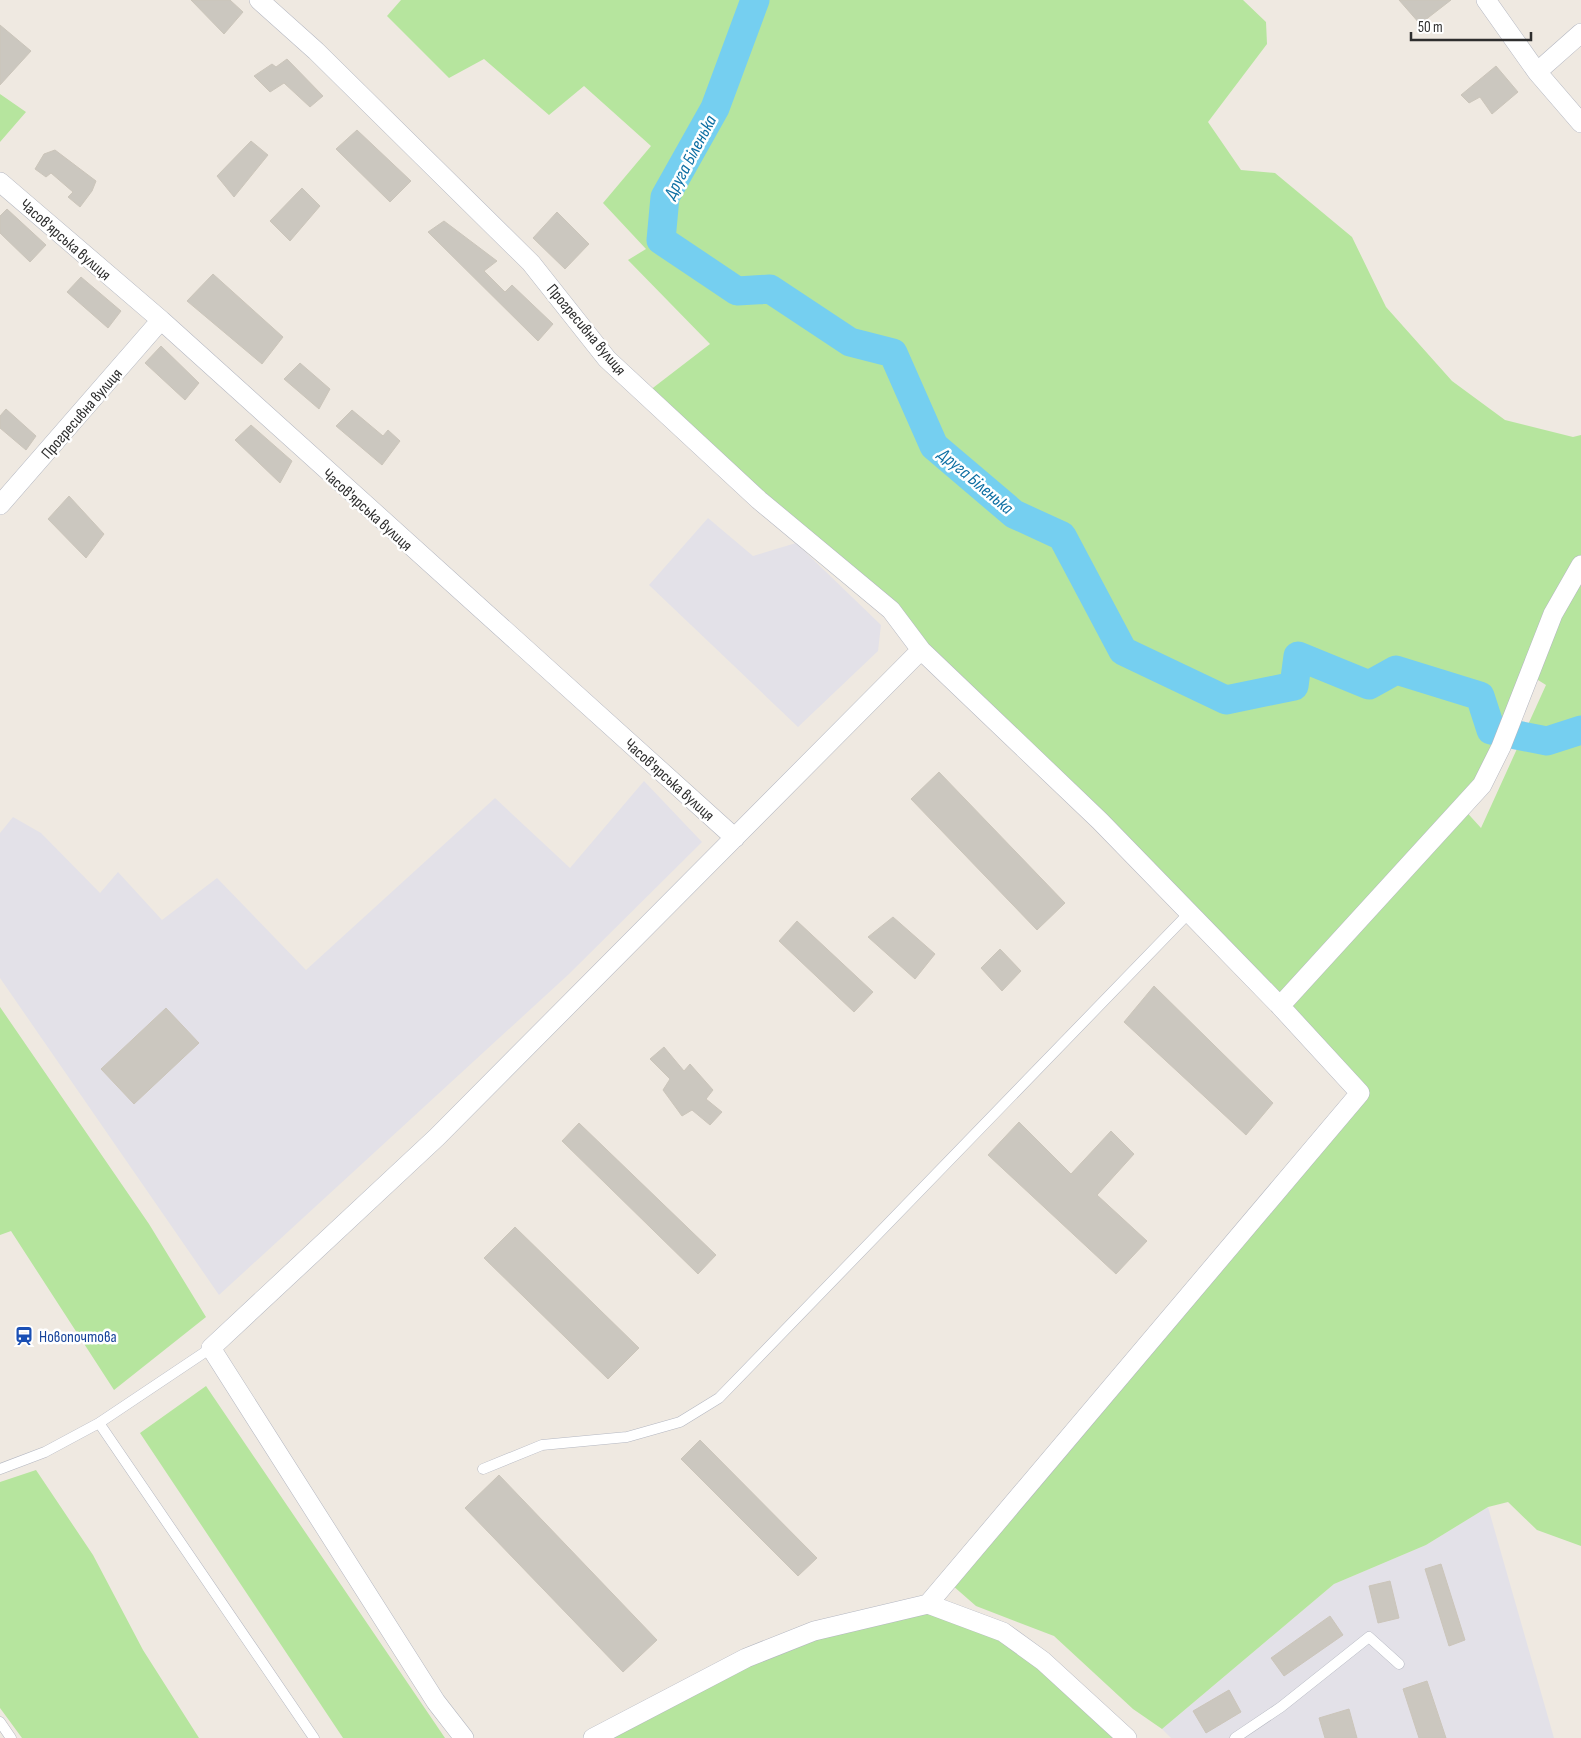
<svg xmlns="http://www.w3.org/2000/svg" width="1581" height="1738" viewBox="0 0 1581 1738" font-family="'Sofia Sans Condensed',sans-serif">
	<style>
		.industrial { fill: #e3e1e8 }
		.green { fill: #b6e59e; fill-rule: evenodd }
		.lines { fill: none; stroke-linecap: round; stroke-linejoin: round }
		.river { stroke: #75cff0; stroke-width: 29 }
		.building { fill: #cbc7bf; stroke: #cbc5ba }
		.service-casing { stroke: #b4b7c1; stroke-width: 11 }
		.minor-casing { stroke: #b4b7c1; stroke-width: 20 }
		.service { stroke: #fff; stroke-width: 10 }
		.minor { stroke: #fff; stroke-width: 19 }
		.labels { text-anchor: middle; stroke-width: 5; stroke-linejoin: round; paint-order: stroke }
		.street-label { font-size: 16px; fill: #2e2e2e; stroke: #fff }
		.transit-label { font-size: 16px; fill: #164399; stroke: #fff; text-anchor: start }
		.water-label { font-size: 18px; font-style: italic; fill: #0d6fa3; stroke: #fff }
	</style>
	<rect width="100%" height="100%" fill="#efe9e1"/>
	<path class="industrial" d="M708 518 753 556 796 543 881 625 878 651 798 727 649 585Z
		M644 781 702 842 569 974 219 1295 0 978V833L13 817 41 833 100 893 118 872 162 920 217 878 306 970 495 798 570 868Z
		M1488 1507 1554 1738H1171L1162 1729 1334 1584 1426 1545Z"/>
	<path class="green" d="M401 0H1243L1266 22 1267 44 1208 122 1241 170 1275 173 1352 237 1386 307 1452 381 1505 420 1573 437 1581 435V1546L1537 1530 1508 1502 1488 1507 1426 1545 1334 1584 1162 1729 1133 1709 1054 1636 976 1606 952 1585 1360 1093 921 650 645 394 710 344 628 260 646 249 603 203 651 146 584 86 549 115 484 59 449 78 387 16ZM1530 675 1546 685 1481 828 1462 807Z
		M0 94 26 112 0 142Z
		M0 1007 149 1224 206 1317 114 1390 11 1231 0 1235Z
		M206 1386 445 1738H343L140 1433Z
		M36 1470 93 1555 143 1650 199 1738H22L0 1708V1482Z
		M928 1604 1003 1632 1127 1738H593L746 1658Z"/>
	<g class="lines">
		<path class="river" d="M755 0 715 108 665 197 661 240 737 291 770 289 850 342 893 353 934 446 1014 514 1062 536 1123 651 1226 700 1294 686 1298 656 1369 685 1396 670 1480 696 1491 730 1547 741 1581 730"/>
	</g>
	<path class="building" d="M191 0H230L243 12 224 34Z
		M1399 0H1451L1420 24Z
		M0 25 31 51 0 85Z
		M287 59 323 96 310 107 284 83 270 92 254 76 272 64 276 67Z
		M1496 66 1518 92 1492 114 1480 97 1469 103 1461 95Z
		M357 130 411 181 390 202 336 149Z
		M251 141 268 155 234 197 217 176Z
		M55 150 96 181 92 191 80 207 68 197 73 192 51 173 46 177 35 169 44 154Z
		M302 188 320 206 290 241 270 221Z
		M7 209 46 245 30 262 0 233V216Z
		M557 212 589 244 565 269 533 238Z
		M444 221 497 261 484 271 505 292 512 285 553 324 538 341 428 232Z
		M213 274 283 337 262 364 187 301Z
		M81 277 121 311 108 328 67 292Z
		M161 346 199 383 185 400 145 363Z
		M300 363 330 389 319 409 284 379Z
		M6 409 36 436 26 450 0 428V416Z
		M352 410 383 436 388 430 400 441 382 465 336 426Z
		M251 425 292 461 280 483 235 440Z
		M69 496 104 534 86 558 48 519Z
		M939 772 1065 903 1037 930 911 799Z
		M893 917 935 954 915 979 868 937Z
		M797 921 873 992 854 1012 779 941Z
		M1000 949 1021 971 1002 991 981 968Z
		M1154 986 1273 1103 1246 1135 1124 1022Z
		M166 1008 199 1043 134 1104 101 1069Z
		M664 1047 684 1071 690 1064 713 1090 706 1099 722 1112 710 1125 692 1110 682 1116 663 1090 670 1079 650 1059Z
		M1019 1122 1071 1174 1111 1131 1134 1154 1097 1195 1147 1241 1116 1274 988 1155Z
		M579 1123 716 1255 698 1274 562 1141Z
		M515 1227 639 1348 608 1379 484 1258Z
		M700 1440 817 1558 798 1576 681 1459Z
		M499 1475 657 1640 623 1672 465 1508Z
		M1441 1564 1465 1640 1449 1646 1425 1569Z
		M1390 1581 1399 1618 1378 1623 1369 1586Z
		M1330 1616 1343 1635 1284 1676 1271 1658Z
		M1427 1681 1446 1738H1419L1403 1689Z
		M1229 1690 1241 1712 1206 1733 1193 1711Z
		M1349 1709 1357 1738H1325L1319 1718Z"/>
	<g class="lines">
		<g class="service-casing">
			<path id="service" d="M99 1423 314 1738
				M0 1469 45 1452 99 1423 211 1348
				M483 1469 542 1445 627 1437 680 1422 719 1398 1189 913
				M0 1722 11 1738
				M1235 1738 1281 1707 1369 1637 1399 1664"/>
		</g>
		<g class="minor-casing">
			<path id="minor" d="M259 0 316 51 531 263 607 359 759 500 891 610 921 650 1100 821 1280 1006 1360 1093 928 1604
				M1486 0 1537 72 1581 123
				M1537 72 1581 33
				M0 182 161 320 735 838
				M0 505 161 320
				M1280 1006 1482 785 1501 747 1553 614 1581 565
				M464 1738 436 1702 211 1348 437 1137 921 650
				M593 1738 746 1658 814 1631 928 1604 1003 1632 1043 1661 1127 1738"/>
		</g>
		<use href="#service" class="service"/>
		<use href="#minor" class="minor"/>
	</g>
	<defs>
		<g id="station-bare" transform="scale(1.5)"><path d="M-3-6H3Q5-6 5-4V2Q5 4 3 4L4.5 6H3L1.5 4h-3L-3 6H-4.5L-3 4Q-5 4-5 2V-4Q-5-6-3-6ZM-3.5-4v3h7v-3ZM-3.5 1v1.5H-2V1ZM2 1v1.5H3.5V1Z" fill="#1a4fb4" stroke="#fff" stroke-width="2.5" paint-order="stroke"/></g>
	</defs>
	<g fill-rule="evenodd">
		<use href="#station-bare" x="24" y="1336"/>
	</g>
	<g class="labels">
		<g class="street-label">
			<text transform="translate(66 239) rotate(41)" y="6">Часов'ярська вулиця</text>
			<text transform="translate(587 329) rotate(50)" y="6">Прогресивна вулиця</text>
			<text transform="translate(81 413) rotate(-49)" y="6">Прогресивна вулиця</text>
			<text transform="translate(368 509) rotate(42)" y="6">Часов'ярська вулиця</text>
			<text transform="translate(670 779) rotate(42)" y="6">Часов'ярська вулиця</text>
		</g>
		<g class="transit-label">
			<text x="39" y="1342">Новопочтова</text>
		</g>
		<g class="water-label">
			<text transform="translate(690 157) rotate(-62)" y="6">Друга Біленька</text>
			<text transform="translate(976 481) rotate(40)" y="6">Друга Біленька</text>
		</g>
	</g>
	<path d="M1411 32v8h120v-8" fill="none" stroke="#2e2e2e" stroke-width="2.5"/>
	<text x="1418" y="32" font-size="15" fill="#2e2e2e" stroke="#ffffff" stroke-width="4" paint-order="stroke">50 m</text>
</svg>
